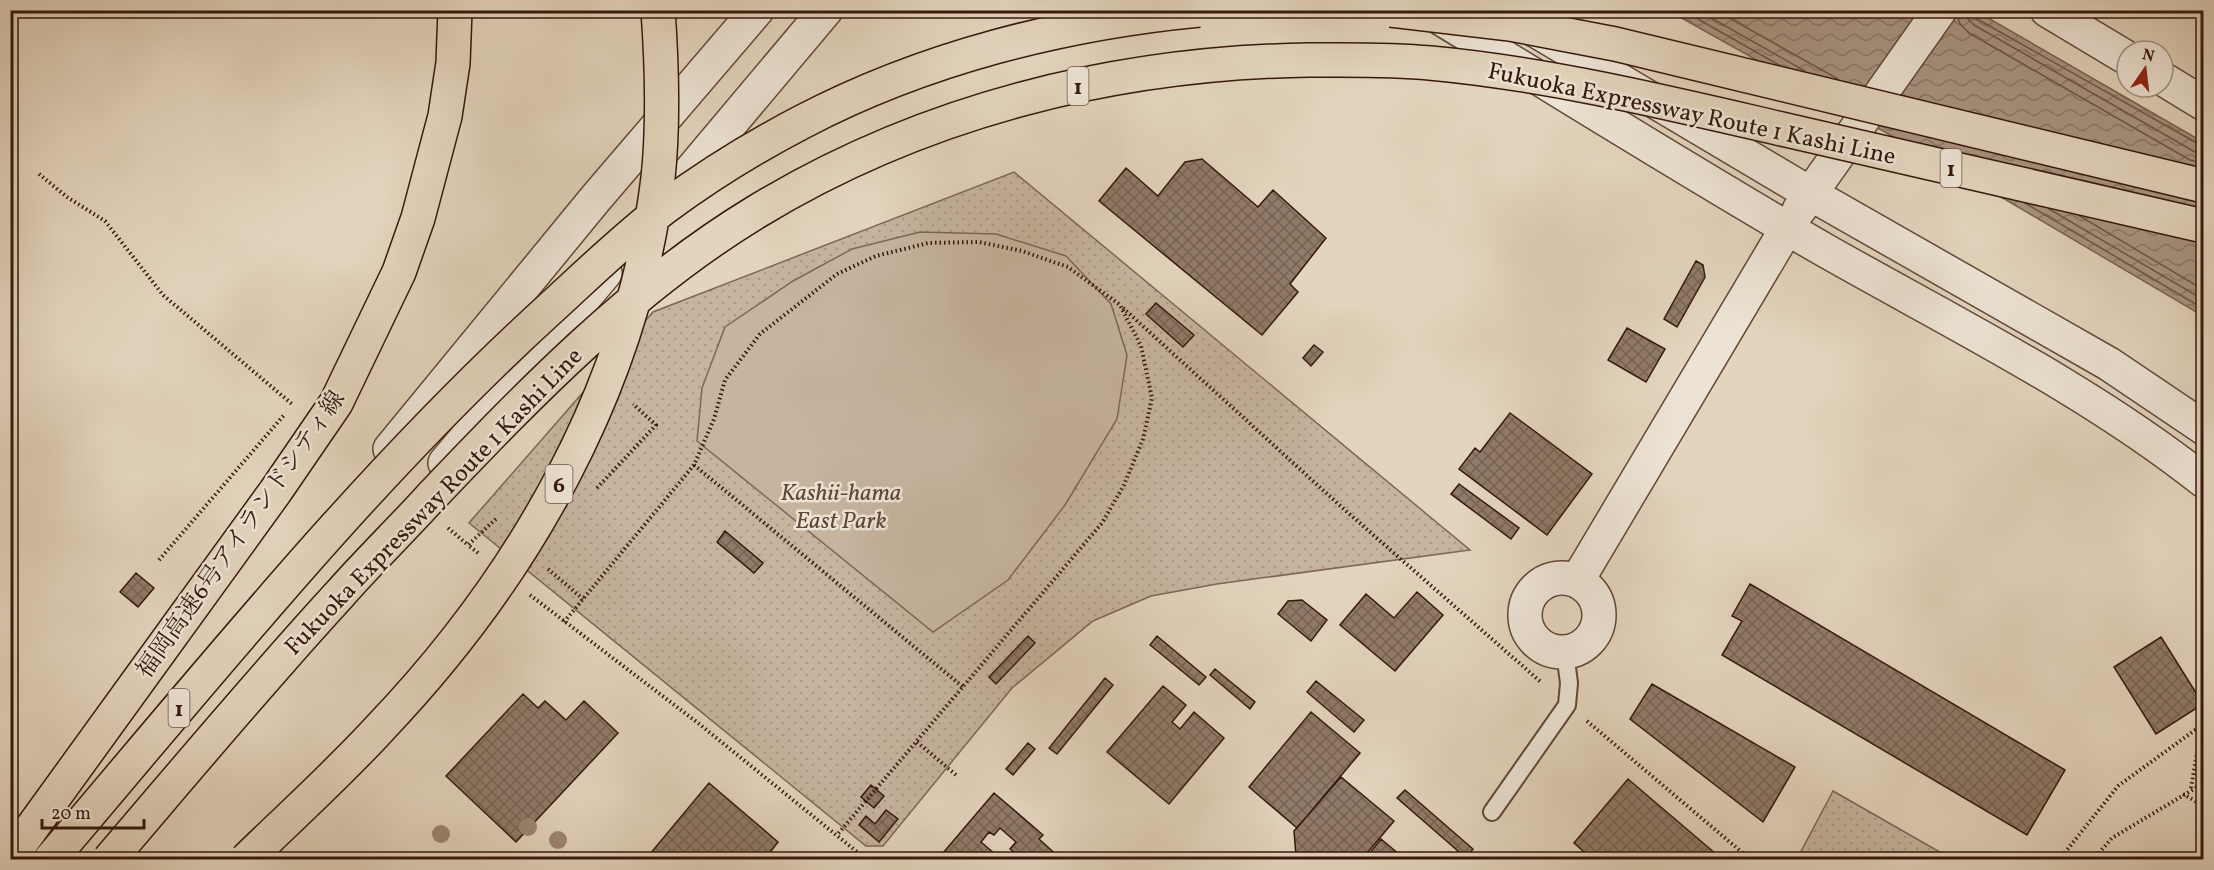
<svg xmlns="http://www.w3.org/2000/svg" width="2214" height="870" viewBox="0 0 2214 870" font-family="Vollkorn,'Noto Serif JP',serif">
	<style>
		.green { fill: url(#green-dots); stroke: #7e6656; stroke-width: 1.5 }
		.pitch { fill: #c6b49f; stroke: #7e6656; stroke-width: 1.5 }
		.water { fill: url(#water-waves); stroke: #7a6252; stroke-width: 1.5 }
		.lines { fill: none; stroke-linecap: round; stroke-linejoin: round }
		.shore { stroke: #6f5646; stroke-width: 1.5 }
		.building { fill: url(#building-cross-hatch); stroke: #36180c; stroke-width: 1.5 }
		.service-casing { stroke: #614738; stroke-width: 20 }
		.minor-casing { stroke: #614738; stroke-width: 36 }
		.tertiary-casing { stroke: #614738; stroke-width: 36 }
		.path { stroke: #36180c; stroke-width: 4; stroke-dasharray: 1.5 3; stroke-linecap: butt }
		.service { stroke: #ede3d4; stroke-width: 16 }
		.minor { stroke: #ede3d4; stroke-width: 33 }
		.tertiary { stroke: #ede3d4; stroke-width: 33 }
		.motorway-bridge-casing { stroke: #36180c; stroke-width: 36; stroke-linecap: butt }
		.path-bridge { stroke: #36180c; stroke-width: 4; stroke-dasharray: 1.5 3; stroke-linecap: butt }
		.motorway-bridge { stroke: #e3d4bd; stroke-width: 33 }
		.tree { fill: #9c8674 }
		.labels { text-anchor: middle; stroke-width: 5; stroke-linejoin: round; paint-order: stroke }
		.shield { fill: #ede3d4; stroke: #6d5548; stroke-width: 1.5 }
		.shield-label { font-size: 22px; font-weight: bold; fill: #36180c }
		.street-label { font-size: 24px; fill: #36180c; stroke: #ede3d4 }
		.park-label { font-size: 24px; font-style: italic; fill: #614738; stroke: #ede3d4 }
	</style>
	<defs>
		<pattern id="green-dots" width="8" height="8" patternUnits="userSpaceOnUse" patternTransform="scale(1.5)"><rect width="8" height="8" fill="#c6b49f"/><path d="M2 2h.1M6 6h.1" fill="none" stroke="#ab9a88" stroke-width="1.8" stroke-linecap="round"/></pattern>
		<pattern id="water-waves" width="16" height="10" patternUnits="userSpaceOnUse" patternTransform="scale(1.5)"><rect width="16" height="10" fill="#a89481"/><path d="M0 5q4-4 8 0t8 0" fill="none" stroke="#8a7868"/></pattern>
		<pattern id="building-cross-hatch" width="8" height="8" patternUnits="userSpaceOnUse" patternTransform="scale(1.5)"><rect width="8" height="8" fill="#907a68"/><path d="M0 0l8 8M0 8l8-8" fill="none" stroke="#766354"/></pattern>
	</defs>
	<rect width="100%" height="100%" fill="#e3d4bd"/>
	<filter id="stains"><feTurbulence type="fractalNoise" baseFrequency=".00333" numOctaves="4"/><feColorMatrix values="0 0 0 0 .2 0 0 0 0 .09 0 0 0 0 .02 0 0 0 .5 -.17"/></filter>
	<radialGradient id="worn" r=".72"><stop offset=".6" stop-color="#630" stop-opacity="0"/><stop offset="1" stop-color="#630" stop-opacity=".3"/></radialGradient>
	<path class="green" d="M1014 172 1470 550 1217 584 1151 596 1093 621 1012 688 883 846H866L469 523 653 312Z
		M1833 791 1952 859H1797Z"/>
	<path class="pitch" d="M920 232 996 234 1066 256 1111 304 1127 355 1117 419 1065 505 1008 580 933 632 697 441 702 388 725 327 793 281 852 249Z"/>
	<path class="water" d="M1669 11H1976L2203 142V316L2008 201Z"/>
	<g class="lines">
		<path class="shore" d="M1682 10 1779 65
			M1697 10 1805 71
			M1715 10 1838 79
			M1966 10 1968 19 1974 25 2195 152 2204 154
			M1974 10 1977 19 2204 147
			M1957 14 1960 24 1969 33 2190 160 2204 163
			M2025 203 2204 309
			M2049 209 2204 300
			M2078 215 2204 290"/>
	</g>
	<path class="building" d="M1202 159 1258 207 1273 190 1326 238 1290 284 1298 292 1262 335 1099 201 1126 168 1158 196 1185 162Z
		M1696 261 1703 265 1705 277 1677 327 1664 319Z
		M1156 303 1194 335 1183 347 1146 314Z
		M1627 328 1665 349 1646 382 1608 360Z
		M1314 345 1323 352 1311 366 1303 358Z
		M1510 413 1592 474 1547 535 1459 469 1475 448 1480 452Z
		M1459 484 1519 528 1511 539 1451 494Z
		M725 531 763 563 754 573 717 542Z
		M136 573 154 588 138 607 120 592Z
		M1750 584 2065 770 2027 835 1722 655 1742 621 1732 616Z
		M1417 592 1443 615 1395 671 1340 625 1366 594 1394 618Z
		M1302 600 1327 620 1311 641 1278 614 1288 601Z
		M1028 636 1035 643 996 684 989 677Z
		M1157 636 1206 677 1199 685 1150 645Z
		M2161 637 2203 704 2156 734 2114 667Z
		M1215 669 1255 702 1250 709 1210 675Z
		M1105 678 1113 685 1057 754 1049 748Z
		M1316 681 1364 720 1354 732 1307 692Z
		M1652 684 1795 767 1763 822 1630 719Z
		M1163 686 1186 705 1172 722 1180 729 1194 712 1224 738 1169 804 1107 752Z
		M523 694 538 708 545 701 566 720 584 701 618 733 516 842 446 776Z
		M1311 712 1360 753 1297 828 1249 787Z
		M1028 743 1035 749 1013 775 1006 769Z
		M1341 777 1394 821 1361 860H1300L1296 856 1294 831Z
		M1628 779 1723 860H1593L1574 843Z
		M709 783 778 842 764 860H645Z
		M871 785 884 796 874 808 861 797Z
		M1405 790 1473 849 1466 858 1397 798Z
		M994 793 1043 835 1039 839 1062 860H1008L1014 852 1010 849 1016 842 1000 828 994 835 989 832 981 842 1002 860H937Z
		M886 810 898 819 879 842 859 825 866 816 875 824Z
		M1381 839 1406 860H1364Z"/>
	<g class="lines">
		<g class="service-casing">
			<path id="service" d="M1492 812 1567 705 1569 683 1565 653"/>
		</g>
		<g class="minor-casing">
			<path id="minor" d="M1525 615a37 37 0 1 1 74 0a37 37 0 1 1-74 0Z
				M1577 581 1787 228"/>
		</g>
		<g class="tertiary-casing">
			<path id="tertiary" d="M2047 10 2127 58
				M1432 13C1564 93 1694 175 1828 252 1955 324 2089 390 2204 481
				M1535 30 1809 193 2109 364 2204 428
				M2163 79 2204 104
				M667 199 826 10
				M1799 210 1940 10
				M390 449 596 198 757 10
				M445 463 605 273"/>
		</g>
		<path class="path" d="M39 174 67 197 105 221 163 295 292 404
			M1123 308 1346 511 1542 683
			M694 465 963 687
			M597 488 656 425 633 404
			M478 553 468 545 498 517
			M159 560 284 415
			M548 569 583 599
			M530 595 698 723 867 860
			M564 622 694 465 714 419 725 380 760 334 837 274 876 256 928 243 979 242 1022 251 1068 267 1120 305 1141 346 1152 398 1143 439 1124 485 1102 523 837 835
			M1587 721 1751 860
			M917 742 956 775
			M2183 794 2204 806
			M2059 860 2118 786 2202 725 2191 788
			M2093 860 2112 838 2204 783"/>
		<use href="#service" class="service"/>
		<use href="#minor" class="minor"/>
		<use href="#tertiary" class="tertiary"/>
		<g class="motorway-bridge-casing">
			<path id="motorway-bridge" d="M1391 10 1510 24 1615 44 2204 186
				M10 858 275 492 336 403 399 272 418 218 445 116 453 63 455 10
				M50 860C212 670 368 474 553 306 589 273 625 238 664 208 707 176 754 147 802 122 924 58 1063 23 1199 10
				M109 860C185 771 260 681 339 595 368 562 400 531 430 498 530 393 631 288 756 212 924 110 1115 63 1309 60 1349 60 1390 59 1430 63 1550 74 1669 103 1786 130 1924 162 2061 193 2199 225
				M246 860C291 816 338 774 380 728 524 577 633 387 658 178 664 122 662 66 658 10"/>
		</g>
		<path class="path-bridge" d="M448 528 468 545"/>
		<use href="#motorway-bridge" class="motorway-bridge"/>
	</g>
	<g class="tree">
		<circle cx="528" cy="827" r="9"/>
		<circle cx="441" cy="834" r="9"/>
		<circle cx="558" cy="840" r="9"/>
	</g>
	<g class="labels">
		<g class="shield">
			<rect x="1067.5" y="67" width="21" height="38" rx="4.5"/>
			<rect x="1940.5" y="149" width="21" height="38" rx="4.5"/>
			<rect x="545.5" y="465" width="27" height="38" rx="4.5"/>
			<rect x="168.5" y="689" width="21" height="38" rx="4.5"/>
		</g>
		<g class="shield-label">
			<text x="1078" y="94">1</text>
			<text x="1951" y="176">1</text>
			<text x="559" y="492">6</text>
			<text x="179" y="716">1</text>
		</g>
		<g class="street-label">
			<text transform="translate(1692 113) rotate(12)" y="8">Fukuoka Expressway Route 1 Kashi Line</text>
			<text transform="translate(433 501) rotate(-46)" y="8">Fukuoka Expressway Route 1 Kashi Line</text>
			<text transform="translate(240 534) rotate(-55)" y="8">福岡高速6号アイランドシティ線</text>
		</g>
		<g class="park-label">
			<text x="841" y="500">Kashii-hama<tspan x="841" dy="28">East Park</tspan></text>
		</g>
	</g>
	<rect width="2214" height="870" fill="none" stroke="#e3d4bd" stroke-width="36"/>
	<rect x="12" y="12" width="2190" height="846" fill="none" stroke="#36180c" stroke-width="3"/>
	<rect x="18" y="18" width="2178" height="834" fill="none" stroke="#36180c" stroke-width="1.5"/>
	<g transform="translate(2145 69) rotate(14)"><circle r="28" fill="#ede3d4" stroke="#a49284" stroke-width="1.5"/>
	<path d="M0-4.5L10 22L0 15L-10 22Z" fill="#8f2418"/>
	<text y="-9" font-size="16" font-weight="bold" text-anchor="middle" fill="#36180c">N</text>
	</g>
	<path d="M42 819v9h102v-9" fill="none" stroke="#36180c" stroke-width="3"/>
	<text x="51" y="819" font-size="18" fill="#36180c" stroke="#ede3d4" stroke-width="4.5" paint-order="stroke">20 m</text>
	<rect width="100%" height="100%" filter="url(#stains)"/>
	<rect width="100%" height="100%" fill="url(#worn)"/>
</svg>
